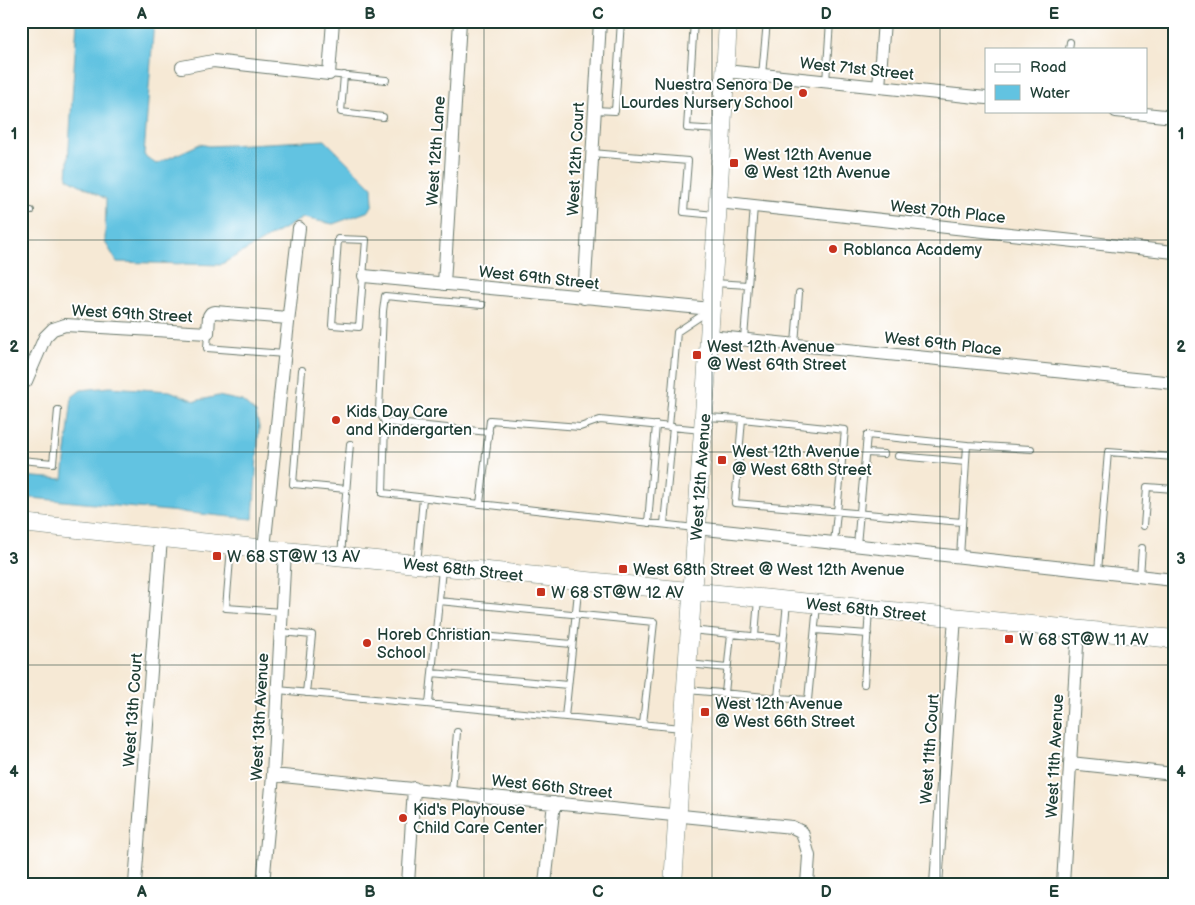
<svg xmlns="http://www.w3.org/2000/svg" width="1195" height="905" viewBox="0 0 1195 905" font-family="'Balsamiq Sans',sans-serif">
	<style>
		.water { fill: #62c3e1; stroke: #40808a }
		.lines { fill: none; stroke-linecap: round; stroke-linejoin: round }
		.service-casing { stroke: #6a796c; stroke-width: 8 }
		.minor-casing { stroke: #6a796c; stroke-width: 14 }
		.secondary-casing { stroke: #6a796c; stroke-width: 19 }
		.service { stroke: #fff; stroke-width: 6 }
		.minor { stroke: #fff; stroke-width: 12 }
		.secondary { stroke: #fff; stroke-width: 18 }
		.grid { fill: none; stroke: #1f3d34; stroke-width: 1; stroke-opacity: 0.55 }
		.poi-dot { fill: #c8321e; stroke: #fff; stroke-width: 2 }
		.labels { text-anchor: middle; stroke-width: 4; stroke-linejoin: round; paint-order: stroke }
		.street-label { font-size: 16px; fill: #1f3d34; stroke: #fff }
		.poi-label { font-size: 16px; fill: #1f3d34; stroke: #fff; text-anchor: start }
		.neatline { fill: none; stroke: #1f3d34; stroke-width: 2 }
		.grid-label { font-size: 16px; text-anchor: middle; font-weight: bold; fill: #1f3d34 }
	</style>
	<rect width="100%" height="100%" fill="#fff"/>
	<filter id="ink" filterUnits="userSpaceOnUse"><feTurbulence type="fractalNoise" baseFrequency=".02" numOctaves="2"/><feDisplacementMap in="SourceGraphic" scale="10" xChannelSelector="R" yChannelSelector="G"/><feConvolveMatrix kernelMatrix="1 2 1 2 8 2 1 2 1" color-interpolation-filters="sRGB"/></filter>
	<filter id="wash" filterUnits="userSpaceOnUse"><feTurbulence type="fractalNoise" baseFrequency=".0096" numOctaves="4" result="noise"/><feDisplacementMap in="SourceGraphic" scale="20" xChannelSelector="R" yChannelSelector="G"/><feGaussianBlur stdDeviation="1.12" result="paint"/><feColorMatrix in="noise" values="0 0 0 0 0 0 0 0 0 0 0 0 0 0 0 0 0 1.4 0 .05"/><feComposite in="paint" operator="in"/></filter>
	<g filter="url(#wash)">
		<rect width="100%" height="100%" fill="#f6e9d5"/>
		<path class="water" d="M77 21H154L144 155 156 164 200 144 209 146 325 140 372 187 373 204 369 211 333 224 303 218 220 265 117 262 105 242 106 199 67 178Z
			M1121 21H1174V28Z
			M110 387 170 391 195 401 218 396 242 401 256 413 259 427 253 519 21 497V476L63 479 72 397 81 390Z"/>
	</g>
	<g filter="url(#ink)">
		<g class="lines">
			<g class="service-casing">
				<path id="service" d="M694 21 687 128 720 130
					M1069 49 1070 42
					M329 74 386 80
					M344 75 341 112 383 117
					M762 75 767 21
					M826 82 830 21
					M594 110 615 111 621 21
					M592 153 688 161 684 212 715 215
					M21 210 31 211
					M338 239 366 240 359 327 332 325Z
					M714 283 748 285
					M208 333 207 348 285 354
					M744 339 754 206
					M795 344 799 293
					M302 370 293 484 346 489
					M706 417 742 419 735 503 962 522
					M742 419 845 430 834 543
					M385 422 379 412 383 311 385 296 482 305
					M669 427 677 332 707 312
					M489 432 385 422 383 493 695 528
					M866 453 884 454
					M898 456 966 462
					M21 460 53 463 58 410
					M480 504 490 420 580 427 600 420 702 430
					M648 523 656 425
					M664 524 673 427
					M1144 526 1147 487 1174 489
					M857 545 867 435 967 445
					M231 547 226 608 282 612
					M341 556 350 444
					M960 557 967 445 1031 449
					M417 564 423 498
					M1098 571 1108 452 1174 457
					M1140 576 1142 548
					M439 601 654 622 643 724
					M690 630 783 639
					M815 630 868 634
					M281 632 312 635 306 693
					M436 632 572 644
					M755 636 758 599
					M689 664 727 668
					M432 673 568 685
					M864 684 869 610
					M278 690 682 728
					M687 690 778 698 787 602
					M725 693 731 634
					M778 698 808 700 817 605
					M429 704 442 569
					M565 717 579 582
					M452 792 457 732"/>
			</g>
			<g class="minor-casing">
				<path id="minor" d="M182 67 213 61 329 74 333 21
					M725 71 986 98
					M879 87 884 21
					M1116 111 1174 117
					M718 202 1174 252
					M364 276 711 309
					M444 284 460 21
					M584 298 600 21
					M709 336 1174 383
					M21 385 26 381 45 337 53 329 65 325 208 333 209 316 211 313 215 312 288 318
					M696 528 1174 580
					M264 549C275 442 286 335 299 228
					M1070 763 1174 774
					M273 775C446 791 619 809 792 827L802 832 809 856 807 884
					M135 884 161 538
					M263 884 273 775 285 551
					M408 884 414 788
					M545 884 554 803
					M936 884 955 617
					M1063 884 1078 629"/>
			</g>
			<g class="secondary-casing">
				<path id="secondary" d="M21 523 285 551 1174 639
					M673 884 718 202 728 21"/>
			</g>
			<use href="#service" class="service"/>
			<use href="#minor" class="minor"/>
			<use href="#secondary" class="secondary"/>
		</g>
	</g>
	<path class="grid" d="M256 21V884M484 21V884M712 21V884M940 21V884M21 240H1174M21 452H1174M21 665H1174"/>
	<g class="poi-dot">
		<circle cx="803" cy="93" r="5"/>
		<rect x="729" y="158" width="10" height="10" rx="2.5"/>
		<circle cx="833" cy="249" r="5"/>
		<rect x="692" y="350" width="10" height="10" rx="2.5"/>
		<circle cx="336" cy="420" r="5"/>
		<rect x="717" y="455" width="10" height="10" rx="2.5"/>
		<rect x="212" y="551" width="10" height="10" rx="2.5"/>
		<rect x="618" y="564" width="10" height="10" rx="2.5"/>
		<rect x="536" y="587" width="10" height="10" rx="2.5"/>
		<rect x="1004" y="634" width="10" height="10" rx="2.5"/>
		<circle cx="367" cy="643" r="5"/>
		<rect x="700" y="707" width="10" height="10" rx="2.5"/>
		<circle cx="403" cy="818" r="5"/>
	</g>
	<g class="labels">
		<g class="street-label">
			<text transform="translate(857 68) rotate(6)" y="6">West 71st Street</text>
			<text transform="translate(435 151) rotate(-86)" y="6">West 12th Lane</text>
			<text transform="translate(575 159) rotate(-87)" y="6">West 12th Court</text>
			<text transform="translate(948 211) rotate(6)" y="6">West 70th Place</text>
			<text transform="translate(539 277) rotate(6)" y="6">West 69th Street</text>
			<text transform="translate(132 313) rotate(3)" y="6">West 69th Street</text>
			<text transform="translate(943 343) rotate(6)" y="6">West 69th Place</text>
			<text transform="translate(700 477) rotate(-86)" y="6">West 12th Avenue</text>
			<text transform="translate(463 569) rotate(6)" y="6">West 68th Street</text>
			<text transform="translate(866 609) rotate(6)" y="6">West 68th Street</text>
			<text transform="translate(132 710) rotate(-86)" y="6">West 13th Court</text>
			<text transform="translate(259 717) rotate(-87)" y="6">West 13th Avenue</text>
			<text transform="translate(929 749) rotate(-86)" y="6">West 11th Court</text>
			<text transform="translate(1054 756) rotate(-87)" y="6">West 11th Avenue</text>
			<text transform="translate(552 786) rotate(6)" y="6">West 66th Street</text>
		</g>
		<g class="poi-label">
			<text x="793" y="90" text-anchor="end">Nuestra Senora De<tspan x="793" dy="18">Lourdes Nursery School</tspan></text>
			<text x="744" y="160">West 12th Avenue<tspan x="744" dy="18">@ West 12th Avenue</tspan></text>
			<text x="843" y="255">Roblanca Academy</text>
			<text x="707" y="352">West 12th Avenue<tspan x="707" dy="18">@ West 69th Street</tspan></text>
			<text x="346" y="417">Kids Day Care<tspan x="346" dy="18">and Kindergarten</tspan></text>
			<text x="732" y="457">West 12th Avenue<tspan x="732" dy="18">@ West 68th Street</tspan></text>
			<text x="227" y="562">W 68 ST@W 13 AV</text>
			<text x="633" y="575">West 68th Street @ West 12th Avenue</text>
			<text x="551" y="598">W 68 ST@W 12 AV</text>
			<text x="377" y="640">Horeb Christian<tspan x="377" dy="18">School</tspan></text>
			<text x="1019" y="645">W 68 ST@W 11 AV</text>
			<text x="715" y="709">West 12th Avenue<tspan x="715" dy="18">@ West 66th Street</tspan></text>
			<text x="413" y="815">Kid's Playhouse<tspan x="413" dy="18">Child Care Center</tspan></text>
		</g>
	</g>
	<rect width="1195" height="905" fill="none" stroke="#fff" stroke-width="55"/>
	<rect x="985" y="48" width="162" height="65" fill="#ffffff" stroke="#a5b1ae"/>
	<rect x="995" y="64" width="25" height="8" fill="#ffffff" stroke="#a5b1ae"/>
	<text x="1030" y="72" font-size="15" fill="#1f3d34">Road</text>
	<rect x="995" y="85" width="25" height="15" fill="#62c3e1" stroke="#a5b1ae"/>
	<text x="1030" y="98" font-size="15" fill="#1f3d34">Water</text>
	<rect x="28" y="28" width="1140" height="850" class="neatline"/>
	<g class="grid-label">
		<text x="142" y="19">A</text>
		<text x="370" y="19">B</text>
		<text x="598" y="19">C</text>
		<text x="826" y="19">D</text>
		<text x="1054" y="19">E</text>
		<text x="14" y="139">1</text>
		<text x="1181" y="139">1</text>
		<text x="14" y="352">2</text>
		<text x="1181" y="352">2</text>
		<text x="14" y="564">3</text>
		<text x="1181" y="564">3</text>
		<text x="14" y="777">4</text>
		<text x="1181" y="777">4</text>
		<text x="142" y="897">A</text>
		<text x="370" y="897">B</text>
		<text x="598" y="897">C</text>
		<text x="826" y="897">D</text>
		<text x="1054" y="897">E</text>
	</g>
</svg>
